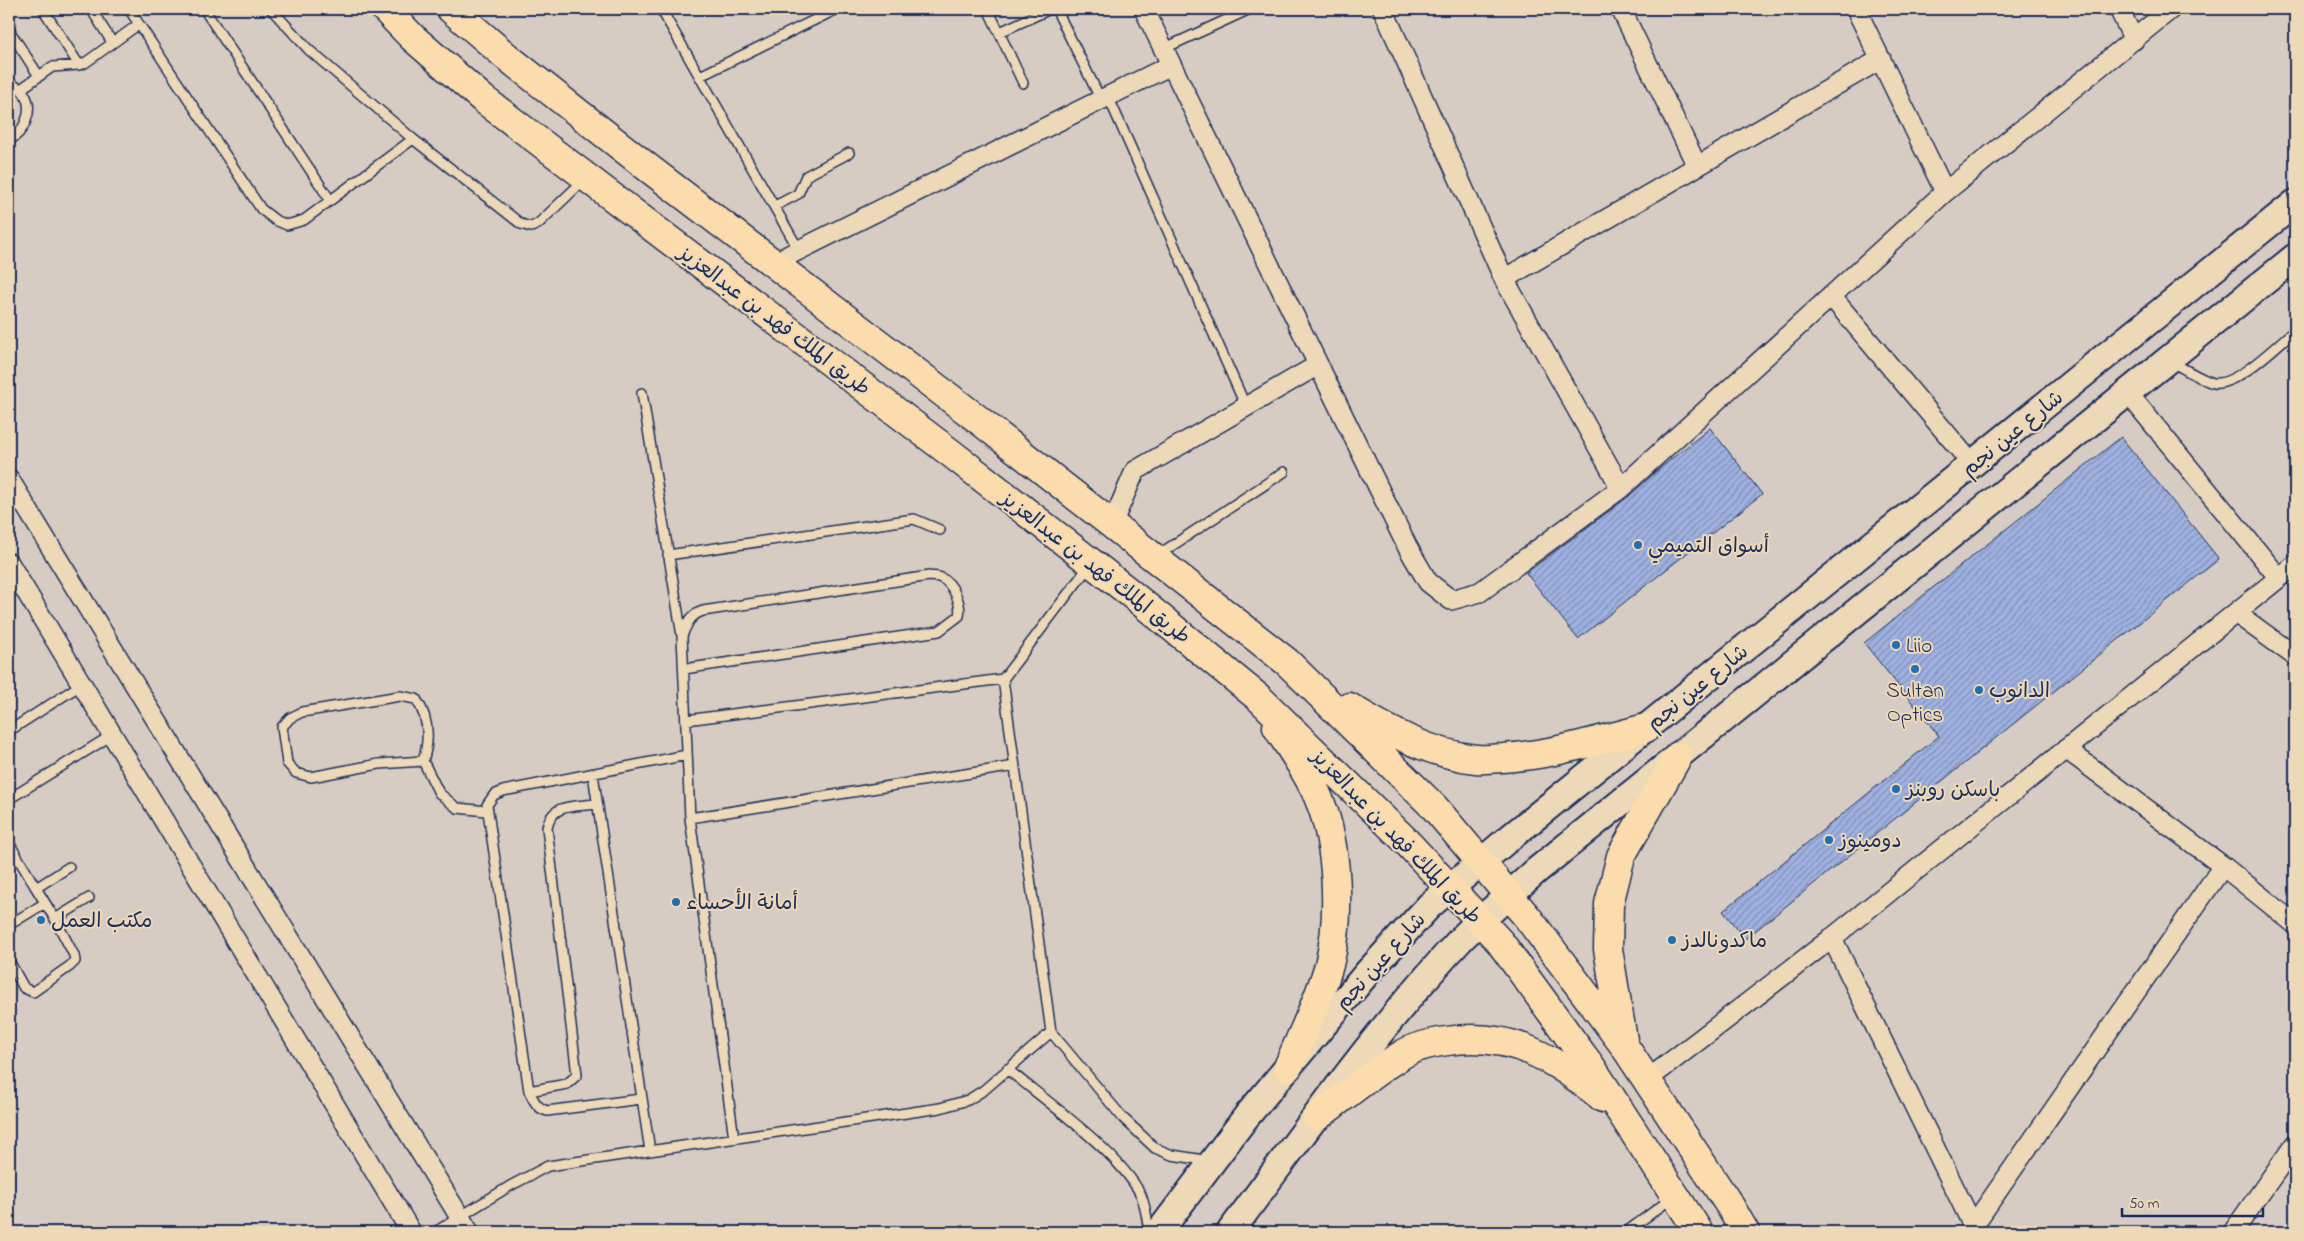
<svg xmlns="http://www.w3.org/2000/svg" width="2304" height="1241" viewBox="0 0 2304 1241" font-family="'Indie Flower','Playpen Sans Arabic',sans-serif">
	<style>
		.building { fill: url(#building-hatch); stroke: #1b2f5e }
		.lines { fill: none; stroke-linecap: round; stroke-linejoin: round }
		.service-casing { stroke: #1b2f5e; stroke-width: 12 }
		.minor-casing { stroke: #1b2f5e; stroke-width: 22 }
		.secondary-casing { stroke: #1b2f5e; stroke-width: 30 }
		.primary-casing { stroke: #1b2f5e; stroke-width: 31 }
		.service { stroke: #edd8b7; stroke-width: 9 }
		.minor { stroke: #edd8b7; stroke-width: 19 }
		.secondary { stroke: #edd8b7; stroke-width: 26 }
		.primary { stroke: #fcdcac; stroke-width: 28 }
		.poi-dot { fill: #1f6fb2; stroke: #edd8b7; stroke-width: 2 }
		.labels { text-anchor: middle; stroke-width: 4; stroke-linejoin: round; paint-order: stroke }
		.street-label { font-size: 21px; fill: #1b2f5e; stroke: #edd8b7 }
		.poi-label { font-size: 21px; fill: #1b2f5e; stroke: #edd8b7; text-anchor: start }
	</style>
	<defs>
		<pattern id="building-hatch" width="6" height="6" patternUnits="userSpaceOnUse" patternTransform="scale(1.25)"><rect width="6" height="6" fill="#9fb1e0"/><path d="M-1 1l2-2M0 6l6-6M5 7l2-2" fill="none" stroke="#8190b9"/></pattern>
	</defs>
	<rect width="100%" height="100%" fill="#d6ccc3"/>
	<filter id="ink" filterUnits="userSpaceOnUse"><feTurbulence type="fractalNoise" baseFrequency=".02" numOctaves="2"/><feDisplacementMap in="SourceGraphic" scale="10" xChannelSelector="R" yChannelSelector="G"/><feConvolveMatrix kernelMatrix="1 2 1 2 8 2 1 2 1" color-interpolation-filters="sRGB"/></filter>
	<g filter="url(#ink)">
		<path class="building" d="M1710 428 1762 494 1578 639 1526 573 1628 497 1660 468Z
			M2121 437 2219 559 1745 939 1723 911 1939 736 1864 643Z"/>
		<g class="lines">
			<g class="service-casing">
				<path id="service" d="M43 9 79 65
					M91 9 112 42
					M129 9 261 209 275 220 287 225 304 220 413 139
					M204 9 330 200
					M271 9 309 50 413 139 521 224 531 227 538 224 585 179
					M661 9 799 250
					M988 9 1023 83
					M1056 9 1101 100
					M9 30 39 76
					M1000 32 1050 9
					M1163 49 1250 9
					M700 76 837 9
					M9 83C15 86 22 88 25 95 34 111 24 133 9 140
					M21 89 52 67 79 65 85 63 139 24
					M1108 96 1246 407
					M775 206 798 194 806 176 849 153
					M2171 362C2182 367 2203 381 2214 383 2237 386 2277 345 2295 330
					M642 393 682 636
					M668 555 914 519 940 530
					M1158 555 1284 472
					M1090 565 1003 679 1051 1032 1123 1118 1155 1148 1172 1155 1210 1161
					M684 669 939 631 959 616C962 604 953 583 941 578 938 576 932 577 929 576L703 611C690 615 687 624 682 636L690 818 734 1138
					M686 720 1003 679
					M9 731 82 684
					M423 761 379 764 311 777 296 773 287 763 282 727 290 718 302 712 400 696 416 699C429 718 430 739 423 761L439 793 457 808 487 811
					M593 774 650 1151
					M9 799 112 735
					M690 818 1015 766
					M9 843 36 888 69 867
					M36 888 55 919
					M9 925 45 903
					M9 961 24 988 33 992 70 966 75 961 74 955 55 919 89 898
					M1007 1069C1045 1100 1120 1153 1141 1195 1146 1207 1147 1220 1149 1232
					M529 1091 567 1084 577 1075 547 828C552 802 575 807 597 804
					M641 1099 547 1111C536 1108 534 1100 529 1091L487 805 494 795 503 791 687 755
					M435 1232 510 1186 548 1166 940 1108 968 1100 984 1090 1051 1032
					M1626 1232 1672 1198"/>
			</g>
			<g class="minor-casing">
				<path id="minor" d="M1144 9 1407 546 1428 582 1451 600 1480 592 1621 488
					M1383 9 1504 279 1621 488 1945 192 2171 9
					M1621 9 1697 166
					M1856 9 1945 192
					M2119 9 2134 40
					M773 263 1171 65
					M1504 279 1881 59
					M1831 296 1972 464
					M2127 392 2279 578
					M9 479 469 1232
					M1112 524 1135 471 1318 365
					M9 563 411 1232
					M2237 614 2295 656
					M2066 749 2223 866 2295 924
					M1832 938 1976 1232
					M1647 1080 1832 938 2295 565
					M1973 1226 2223 866
					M2233 1232 2295 1144"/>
			</g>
			<g class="secondary-casing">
				<path id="secondary" d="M1159 1232 1246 1117 1368 972 1429 906 1507 840 2295 203
					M1230 1232C1305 1132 1377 1028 1463 937 1486 914 1512 893 1536 871L2295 257"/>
			</g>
			<g class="primary-casing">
				<path id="primary" d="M385 9 412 37 483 99 952 454 1125 589 1259 698 1403 838 1500 942 1592 1068 1699 1232
					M451 9 507 57 647 167 975 417 1287 662 1435 808 1528 918 1623 1044 1730 1206 1745 1232
					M1349 707C1388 731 1430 754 1476 759 1485 760 1494 758 1503 758 1552 755 1599 740 1646 728
					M1277 727C1291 750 1309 774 1319 799 1338 844 1341 918 1329 965 1319 1000 1302 1034 1288 1067
					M1623 1040 1608 949 1609 904 1621 856 1678 756
					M1317 1117C1344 1097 1371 1074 1400 1056 1413 1047 1432 1043 1447 1041 1513 1031 1554 1059 1603 1098"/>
			</g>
			<use href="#service" class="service"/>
			<use href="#minor" class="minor"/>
			<use href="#secondary" class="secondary"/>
			<use href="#primary" class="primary"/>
		</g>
	</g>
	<g class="poi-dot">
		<circle cx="1638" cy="545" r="5"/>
		<circle cx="1896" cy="645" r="5"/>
		<circle cx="1915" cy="669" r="5"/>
		<circle cx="1979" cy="690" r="5"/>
		<circle cx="1896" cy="789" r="5"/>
		<circle cx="1829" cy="840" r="5"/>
		<circle cx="676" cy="902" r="5"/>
		<circle cx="41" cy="920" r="5"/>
		<circle cx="1672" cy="940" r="5"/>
	</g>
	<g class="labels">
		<g class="street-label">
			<text transform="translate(775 320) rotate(37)" y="7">طريق الملك فهد بن عبدالعزيز</text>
			<text transform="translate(2012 433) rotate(-39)" y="7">شارع عين نجم</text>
			<text transform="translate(1096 567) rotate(38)" y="7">طريق الملك فهد بن عبدالعزيز</text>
			<text transform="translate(1697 687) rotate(-39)" y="7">شارع عين نجم</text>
			<text transform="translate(1397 836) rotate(46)" y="7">طريق الملك فهد بن عبدالعزيز</text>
			<text transform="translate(1380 961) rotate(-48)" y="7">شارع عين نجم</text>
		</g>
		<g class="poi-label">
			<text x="1648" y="552">أسواق التميمي</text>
			<text x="1906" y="652">Liio</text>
			<text x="1915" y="697" text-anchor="middle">Sultan<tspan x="1915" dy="24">Optics</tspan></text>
			<text x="1989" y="697">الدانوب</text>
			<text x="1906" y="796">باسكن روبنز</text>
			<text x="1839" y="847">دومينوز</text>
			<text x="686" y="909">أمانة الأحساء</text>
			<text x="51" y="927">مكتب العمل</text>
			<text x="1682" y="947">ماكدونالدز</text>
		</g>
	</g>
	<rect width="2304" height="1241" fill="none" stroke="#edd8b7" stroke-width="30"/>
	<rect x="15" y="15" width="2274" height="1211" fill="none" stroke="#1b2f5e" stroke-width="2" filter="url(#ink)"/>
	<path d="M2122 1208v8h141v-8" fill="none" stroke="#1b2f5e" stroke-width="2.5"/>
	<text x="2129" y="1208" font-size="15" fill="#1b2f5e" stroke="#edd8b7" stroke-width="4" paint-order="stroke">50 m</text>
</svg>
